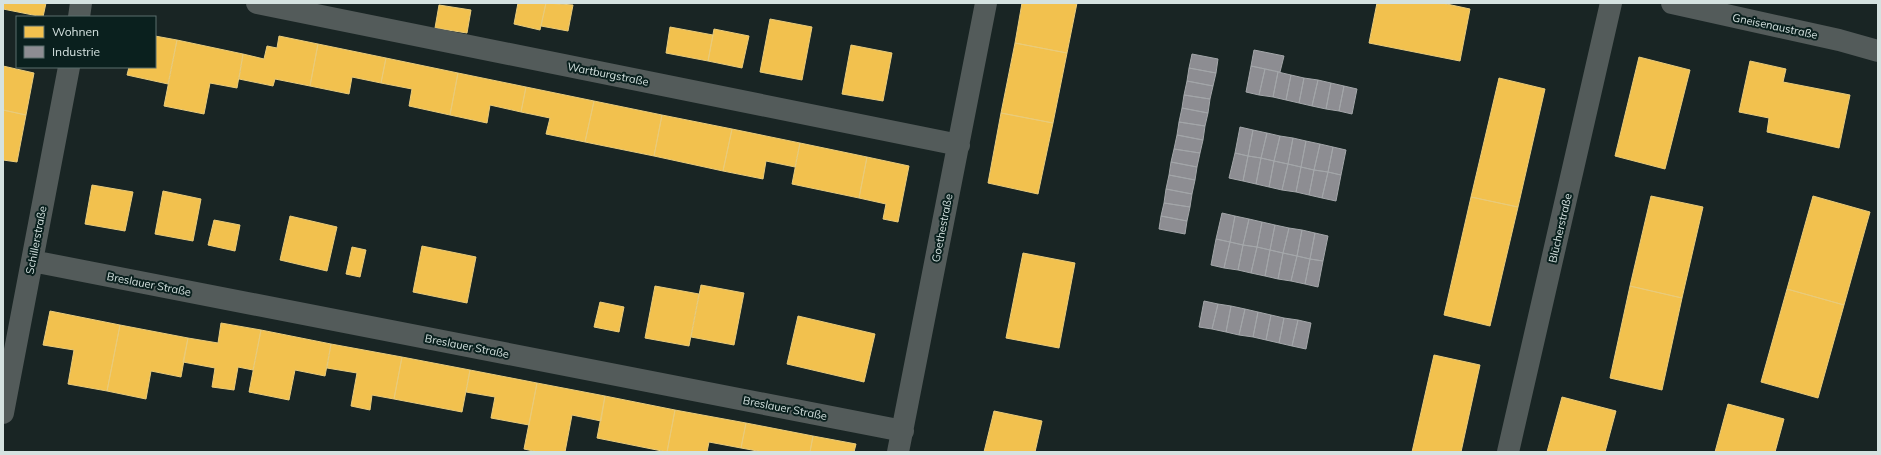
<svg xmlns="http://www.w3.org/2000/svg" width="1881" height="455" viewBox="0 0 1881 455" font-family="Mulish,sans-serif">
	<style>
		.homes { fill: #f2c14e; stroke: #e9cb7a }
		.industry { fill: #8d8d92; stroke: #a3a6a9 }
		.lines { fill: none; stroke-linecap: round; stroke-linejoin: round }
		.minor { stroke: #535b5a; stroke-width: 22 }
		.labels { text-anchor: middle; stroke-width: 4; stroke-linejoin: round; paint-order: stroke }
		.street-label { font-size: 11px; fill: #d5e2e0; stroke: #0a201e }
	</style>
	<rect width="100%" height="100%" fill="#192524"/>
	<path class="homes" d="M3 3H46L43 17 3 9Z
		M518 3H546L540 30 514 24Z
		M546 3 573 5 568 31 541 26Z
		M1022 3H1077L1067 53 1015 43Z
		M1377 3H1442L1470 9 1460 61 1369 43Z
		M439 5 471 10 467 33 435 28Z
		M770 19 812 27 802 80 760 72Z
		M670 27 713 35 708 61 666 53Z
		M714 29 749 36 742 68 708 61Z
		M155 36 177 40 168 84 127 75 129 67H155Z
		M279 36 318 44 310 86 275 79 273 86 239 79 243 54 264 59 267 46 277 48Z
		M177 40 243 54 237 88 210 83 204 114 164 106Z
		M1015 43 1067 53 1053 123 1001 113Z
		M318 44 386 58 381 83 352 77 349 94 310 86Z
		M851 45 892 53 883 101 842 94Z
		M1639 57 1690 70 1665 169 1615 156Z
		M386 58 458 73 450 115 409 106 412 89 381 83Z
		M1750 61 1786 69 1783 82 1850 95 1839 148 1767 132 1769 118 1739 112Z
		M3 66 34 73 26 115 3 110Z
		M458 73 526 87 521 112 490 105 487 123 450 115Z
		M1499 78 1545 89 1518 207 1471 197Z
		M526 87 594 101 585 142 546 134 550 118 521 112Z
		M594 101 662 115 654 156 585 142Z
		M3 110 26 115 17 162 3 160Z
		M1001 113 1053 123 1038 194 988 183Z
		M662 115 732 129 723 171 654 156Z
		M732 129 800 143 795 167 766 161 763 179 723 171Z
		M800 143 867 157 859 198 792 184Z
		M867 157 909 166 898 222 883 219 886 204 859 198Z
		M92 185 133 192 125 231 85 224Z
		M163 191 201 199 193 241 155 234Z
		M1651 196 1703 207 1682 298 1630 286Z
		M1813 196 1870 212 1844 305 1787 289Z
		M1471 197 1518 207 1490 326 1444 315Z
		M290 216 337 227 327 271 280 260Z
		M214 220 240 225 235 251 208 245Z
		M422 246 476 257 467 303 413 292Z
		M352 247 366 250 360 277 346 274Z
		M1023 253 1075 263 1059 348 1006 338Z
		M701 285 744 293 734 345 691 337Z
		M655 286 699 294 689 346 645 338Z
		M1630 286 1682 298 1662 390 1610 378Z
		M1787 289 1844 305 1818 398 1761 382Z
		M600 302 624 307 619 332 594 327Z
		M50 311 120 325 107 391 68 384 74 350 43 345Z
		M798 316 875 334 864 382 787 364Z
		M221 323 261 330 253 370 238 367 234 390 212 387 215 368 183 362 188 338 218 343Z
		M120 325 188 338 181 377 151 371 146 399 107 391Z
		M261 330 331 344 325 376 295 370 289 400 249 392Z
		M331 344 402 357 394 399 372 395 370 410 351 406 357 373 327 368Z
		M1434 355 1480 365 1461 452H1412Z
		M402 357 470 370 462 412 394 399Z
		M470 370 537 383 529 425 491 418 495 397 466 392Z
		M537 383 605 396 601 421 572 415 565 452H538L524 449Z
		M605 396 675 410 667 452 597 438Z
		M1562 397 1616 411 1605 452H1547Z
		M1728 404 1784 419 1775 452H1715Z
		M675 410 746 423 741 448 709 442 707 452H667Z
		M994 411 1042 421 1035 452H984Z
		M746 423 813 436 810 452H763L741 448Z
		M813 436 856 444 854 452H810Z"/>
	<path class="industry" d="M1254 50 1284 56 1280 72 1251 66Z
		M1192 54 1218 59 1216 73 1189 68Z
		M1251 66 1265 69 1259 95 1246 92Z
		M1189 68 1216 73 1213 86 1187 81Z
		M1265 69 1278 72 1273 97 1259 95Z
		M1278 72 1291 75 1286 100 1273 97Z
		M1291 75 1304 78 1299 103 1286 100Z
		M1304 78 1318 80 1312 106 1299 103Z
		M1318 80 1331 83 1326 109 1312 106Z
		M1187 81 1213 86 1210 99 1184 95Z
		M1331 83 1344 86 1339 111 1326 109Z
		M1344 86 1357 89 1352 114 1339 111Z
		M1184 95 1210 99 1208 113 1182 108Z
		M1182 108 1208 113 1205 126 1179 122Z
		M1179 122 1205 126 1203 140 1177 135Z
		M1240 127 1253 130 1248 156 1235 153Z
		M1253 130 1267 133 1261 158 1248 156Z
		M1267 133 1280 136 1274 161 1261 158Z
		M1177 135 1203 140 1200 153 1174 149Z
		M1280 136 1293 138 1288 164 1274 161Z
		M1293 138 1306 141 1301 167 1288 164Z
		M1306 141 1320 144 1314 170 1301 167Z
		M1320 144 1333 147 1328 172 1314 170Z
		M1333 147 1346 150 1341 175 1328 172Z
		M1174 149 1200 153 1197 167 1171 162Z
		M1235 153 1248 156 1243 181 1229 178Z
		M1248 156 1261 158 1256 184 1243 181Z
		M1261 158 1274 161 1269 187 1256 184Z
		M1274 161 1288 164 1282 190 1269 187Z
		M1171 162 1197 167 1195 180 1169 175Z
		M1288 164 1301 167 1296 192 1282 190Z
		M1301 167 1314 170 1309 195 1296 192Z
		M1314 170 1328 172 1322 198 1309 195Z
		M1328 172 1341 175 1336 201 1322 198Z
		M1169 175 1195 180 1192 194 1166 189Z
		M1166 189 1192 194 1190 207 1164 203Z
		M1164 203 1190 207 1187 221 1161 216Z
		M1222 213 1235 216 1230 242 1216 239Z
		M1161 216 1187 221 1185 234 1159 229Z
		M1235 216 1249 219 1243 245 1230 242Z
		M1249 219 1262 222 1257 247 1243 245Z
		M1262 222 1275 225 1270 250 1257 247Z
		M1275 225 1289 228 1283 253 1270 250Z
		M1289 228 1302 230 1297 256 1283 253Z
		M1302 230 1315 233 1310 259 1297 256Z
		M1315 233 1328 236 1323 261 1310 259Z
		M1216 239 1230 242 1224 268 1211 265Z
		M1230 242 1243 245 1238 270 1224 268Z
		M1243 245 1257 247 1251 273 1238 270Z
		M1257 247 1270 250 1265 276 1251 273Z
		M1270 250 1283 253 1278 279 1265 276Z
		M1283 253 1297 256 1291 281 1278 279Z
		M1297 256 1310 259 1305 284 1291 281Z
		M1310 259 1323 261 1318 287 1305 284Z
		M1204 301 1218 304 1212 329 1199 327Z
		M1218 304 1231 306 1226 332 1212 329Z
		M1231 306 1245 309 1239 335 1226 332Z
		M1245 309 1258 312 1253 337 1239 335Z
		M1258 312 1271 315 1266 340 1253 337Z
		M1271 315 1284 318 1279 343 1266 340Z
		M1284 318 1298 320 1292 346 1279 343Z
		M1298 320 1311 323 1306 349 1292 346Z"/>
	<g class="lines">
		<path class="minor" d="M257 3 959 145
			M1672 3 1839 40 1878 51
			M79 17 81 3
			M32 261 903 431
			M3 413 69 67
			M898 452 986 3
			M1508 452 1611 3"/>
	</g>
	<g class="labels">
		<g class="street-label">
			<text transform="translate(1775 26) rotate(12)" y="4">Gneisenaustraße</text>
			<text transform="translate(608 74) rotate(11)" y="4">Wartburgstraße</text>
			<text transform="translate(942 228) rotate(-79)" y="4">Goethestraße</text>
			<text transform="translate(1560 228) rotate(-77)" y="4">Blücherstraße</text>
			<text transform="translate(36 240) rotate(-79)" y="4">Schillerstraße</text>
			<text transform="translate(149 284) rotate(11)" y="4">Breslauer Straße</text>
			<text transform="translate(467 346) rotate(11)" y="4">Breslauer Straße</text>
			<text transform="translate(785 408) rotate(11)" y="4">Breslauer Straße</text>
		</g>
	</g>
	<rect width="1881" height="455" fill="none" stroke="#d5e2e0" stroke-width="8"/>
	<rect x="16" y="16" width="140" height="52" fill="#0a201e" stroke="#5b6e6c"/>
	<rect x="24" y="26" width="20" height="12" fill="#f2c14e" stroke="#5b6e6c"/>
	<text x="52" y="36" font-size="12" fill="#d5e2e0">Wohnen</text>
	<rect x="24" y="46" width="20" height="12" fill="#8d8d92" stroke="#5b6e6c"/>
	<text x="52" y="56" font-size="12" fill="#d5e2e0">Industrie</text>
</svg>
